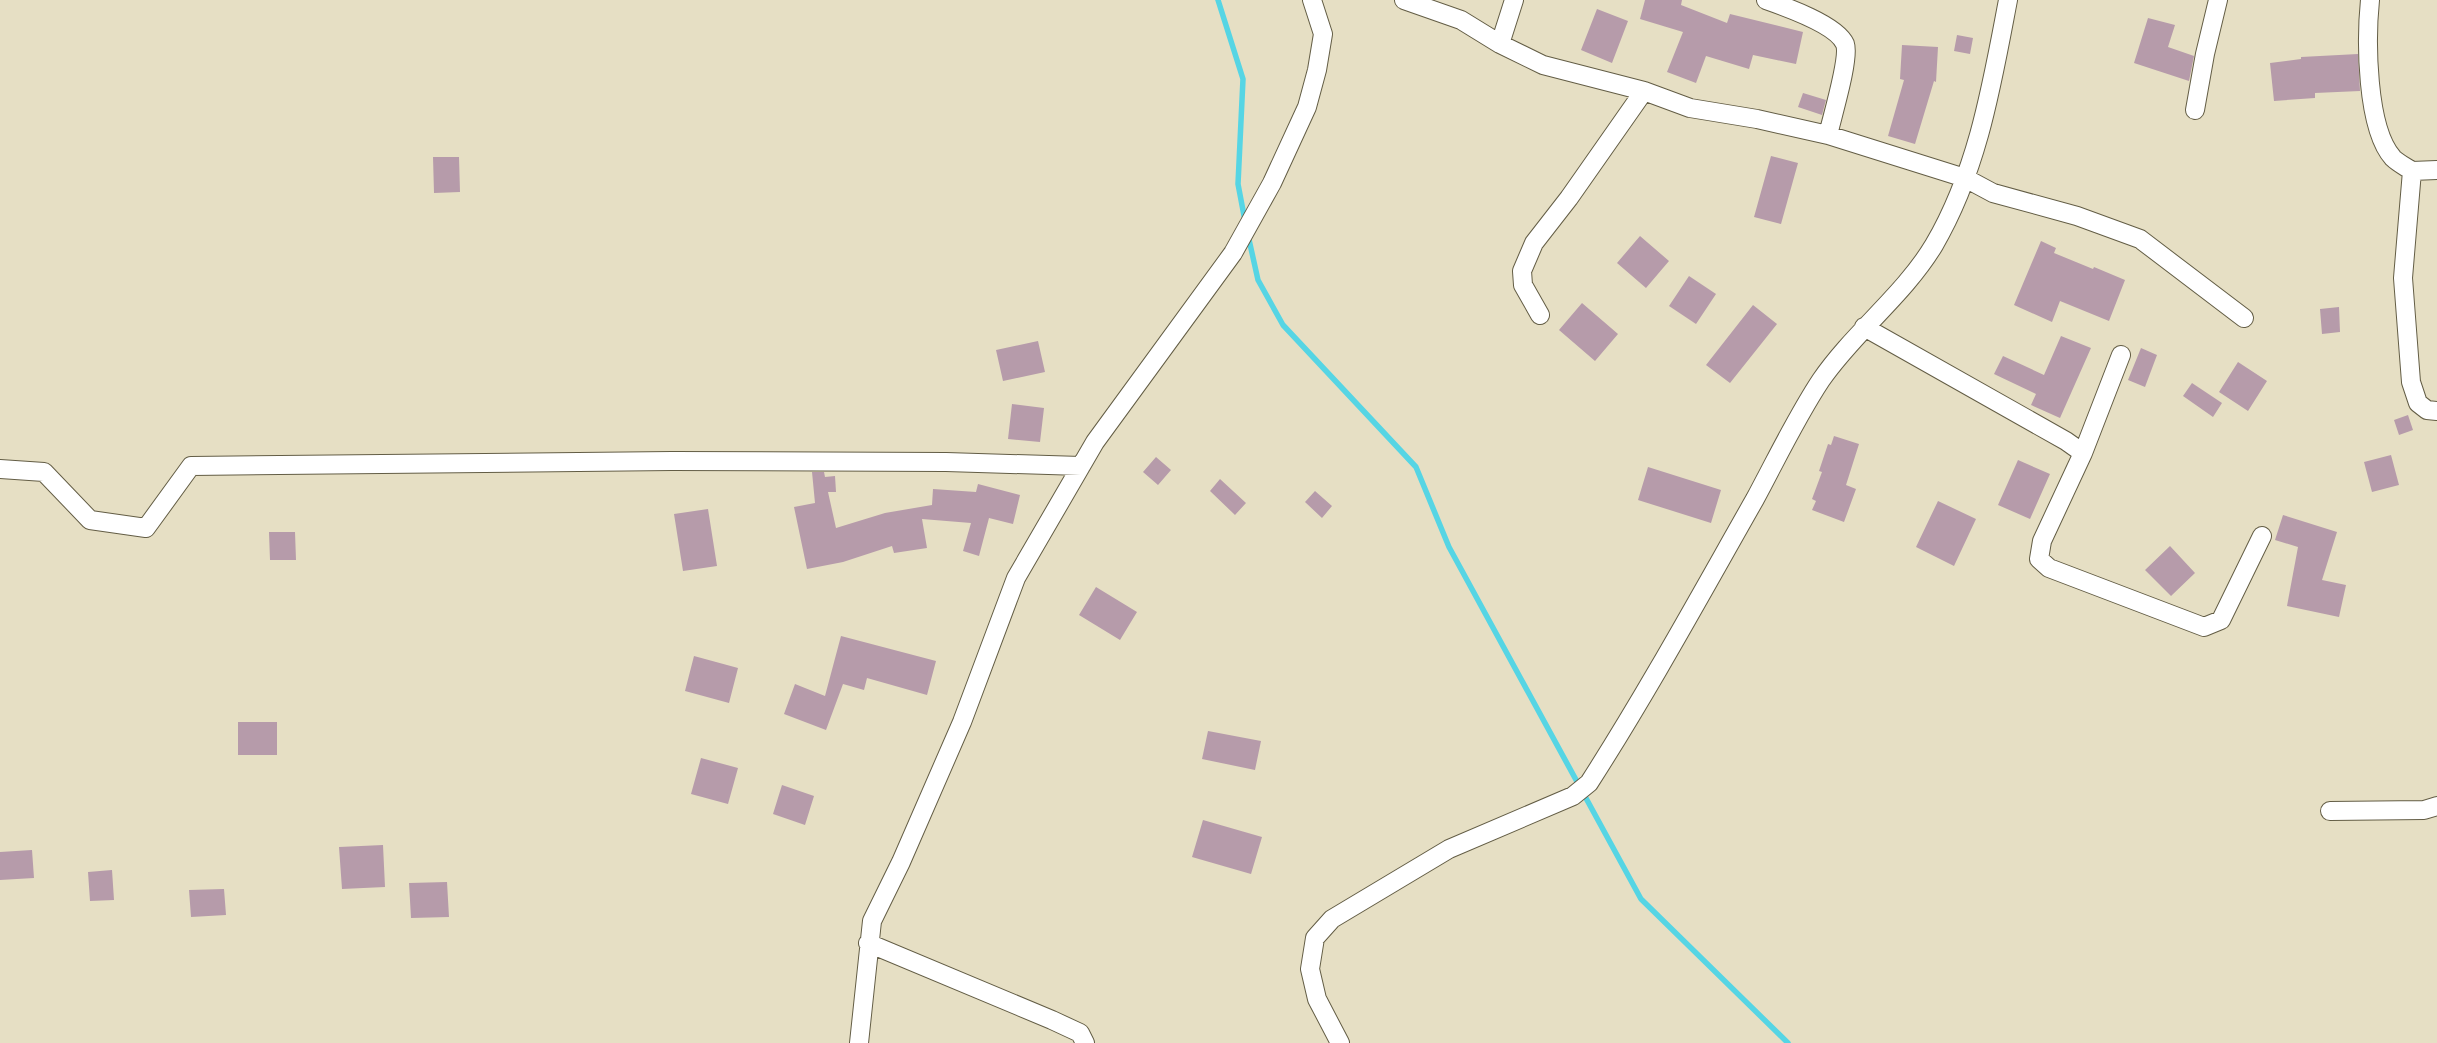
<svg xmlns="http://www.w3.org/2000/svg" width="2437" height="1043" viewBox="0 0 2437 1043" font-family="Cabin,sans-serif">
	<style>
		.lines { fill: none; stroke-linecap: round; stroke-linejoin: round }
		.stream { stroke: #56d5e4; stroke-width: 5.5 }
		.building { fill: #b69baa }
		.minor-casing { stroke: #635d45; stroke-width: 20 }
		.minor { stroke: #fff; stroke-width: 18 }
	</style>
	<rect width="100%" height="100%" fill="#e6dfc4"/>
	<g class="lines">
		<path class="stream" d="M1218 0 1243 79 1238 184 1245 221
			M1248 235 1258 280 1283 325 1416 467 1449 547 1641 899 1788 1043"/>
	</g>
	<path class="building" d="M1645 0H1682L1681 5 1727 23 1730 14 1803 32 1796 64 1753 55 1749 69 1706 56 1696 83 1667 72 1683 32 1640 19Z
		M1597 9 1628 21 1612 63 1581 50Z
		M2148 18 2175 25 2168 47 2194 56 2189 81 2134 63Z
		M1957 35 1973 38 1970 54 1954 51Z
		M1902 45 1938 47 1936 82 1934 81 1915 144 1888 136 1904 80 1900 79Z
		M2358 54 2360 91 2315 93V98L2274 101 2270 63 2301 59V57Z
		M1803 93 1826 100 1822 115 1798 107Z
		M1771 156 1798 163 1781 224 1754 217Z
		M433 157H459L460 192 434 193Z
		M1640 236 1669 261 1646 288 1617 263Z
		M2041 241 2056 248 2054 253 2093 269 2094 267 2125 280 2109 321 2060 301 2052 322 2014 305Z
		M1689 276 1716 294 1696 324 1669 306Z
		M1582 303 1618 334 1595 361 1559 330Z
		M1753 305 1777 324 1730 383 1706 365Z
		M2339 307 2340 332 2322 334 2320 309Z
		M2061 336 2091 348 2060 418 2031 405 2036 394 1994 374 2003 356 2044 375Z
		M1038 341 1045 372 1003 381 996 350Z
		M2141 348 2157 355 2145 387 2128 380Z
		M2238 362 2267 381 2248 411 2219 392Z
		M2192 383 2222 403 2213 417 2183 396Z
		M1012 404 1044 408 1040 442 1008 439Z
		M2408 415 2413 430 2399 435 2394 420Z
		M1834 436 1859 444 1846 485 1856 489 1844 522 1812 510 1816 501 1812 499 1822 472 1819 471 1828 444 1831 445Z
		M2391 455 2399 485 2372 492 2364 462Z
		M1156 457 1171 470 1158 485 1143 472Z
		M2018 460 2050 474 2030 519 1998 505Z
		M1648 467 1721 490 1711 523 1638 500Z
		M812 472H824L825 477 835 476 836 492H828L836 528 885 513 932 505 933 489 976 492 978 484 1020 495 1013 524 989 518 979 556 963 551 971 523 922 519 927 548 894 553 892 546 843 562 807 569 794 507 815 503Z
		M1220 479 1246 503 1235 515 1210 491Z
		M1315 491 1332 506 1322 518 1305 502Z
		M1938 501 1976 519 1954 566 1916 547Z
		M708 509 717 566 683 571 674 514Z
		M2283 515 2337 532 2322 580 2346 585 2339 617 2287 606 2298 547 2275 540Z
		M269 532H295L296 560H270Z
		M2170 546 2195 573 2171 596 2145 570Z
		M1096 587 1137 612 1120 640 1079 615Z
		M841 636 936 661 927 695 867 678 864 690 843 684 826 730 784 714 795 684 825 696Z
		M694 656 738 668 729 703 685 691Z
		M238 722H277V755H238Z
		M1208 731 1261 741 1255 770 1202 759Z
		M701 758 738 768 728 804 691 794Z
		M782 785 814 796 805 825 773 814Z
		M1203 820 1262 837 1251 874 1192 857Z
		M383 845 385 887 342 889 339 847Z
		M32 850 34 878 0 880V852Z
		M112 870 114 900 90 901 88 872Z
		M447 882 449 917 411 918 409 883Z
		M224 889 226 915 191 917 189 890Z"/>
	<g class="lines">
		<g class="minor-casing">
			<path id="minor" d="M1404 0 1461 20 1500 44 1543 65 1644 91 1690 108 1757 119 1828 135 1965 178 1993 193 2077 216 2140 239 2244 318
				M1766 0C1786 7 1837 25 1845 44 1850 58 1832 117 1828 135
				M2370 0C2366 39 2366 128 2393 158 2398 163 2406 167 2412 171L2437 170
				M1500 44 1514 0
				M2195 110 2205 54 2218 0
				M2412 171 2403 278 2411 382 2418 403 2427 410 2437 411
				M1540 315 1523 285 1522 271 1534 243 1569 198 1644 91
				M1864 327 2066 441 2083 453 2042 541 2039 559 2049 568 2204 627 2221 620 2262 536
				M2083 453 2121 355
				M0 469 44 472 90 520 146 528 191 466 672 461 946 462 1081 466
				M2330 811 2424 810 2437 806
				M868 943 1052 1020 1080 1033 1085 1043
				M859 1043 872 921 901 862 962 722 1016 578 1095 442 1233 253 1272 183 1307 107 1317 70 1323 34 1312 0
				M1340 1043 1317 999 1310 969 1315 938 1332 919 1449 849 1573 796 1589 783C1648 691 1701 594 1755 499 1776 460 1797 416 1821 380 1854 332 1904 295 1934 245 1978 170 1992 84 2008 0"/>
		</g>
		<use href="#minor" class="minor"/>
	</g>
</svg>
